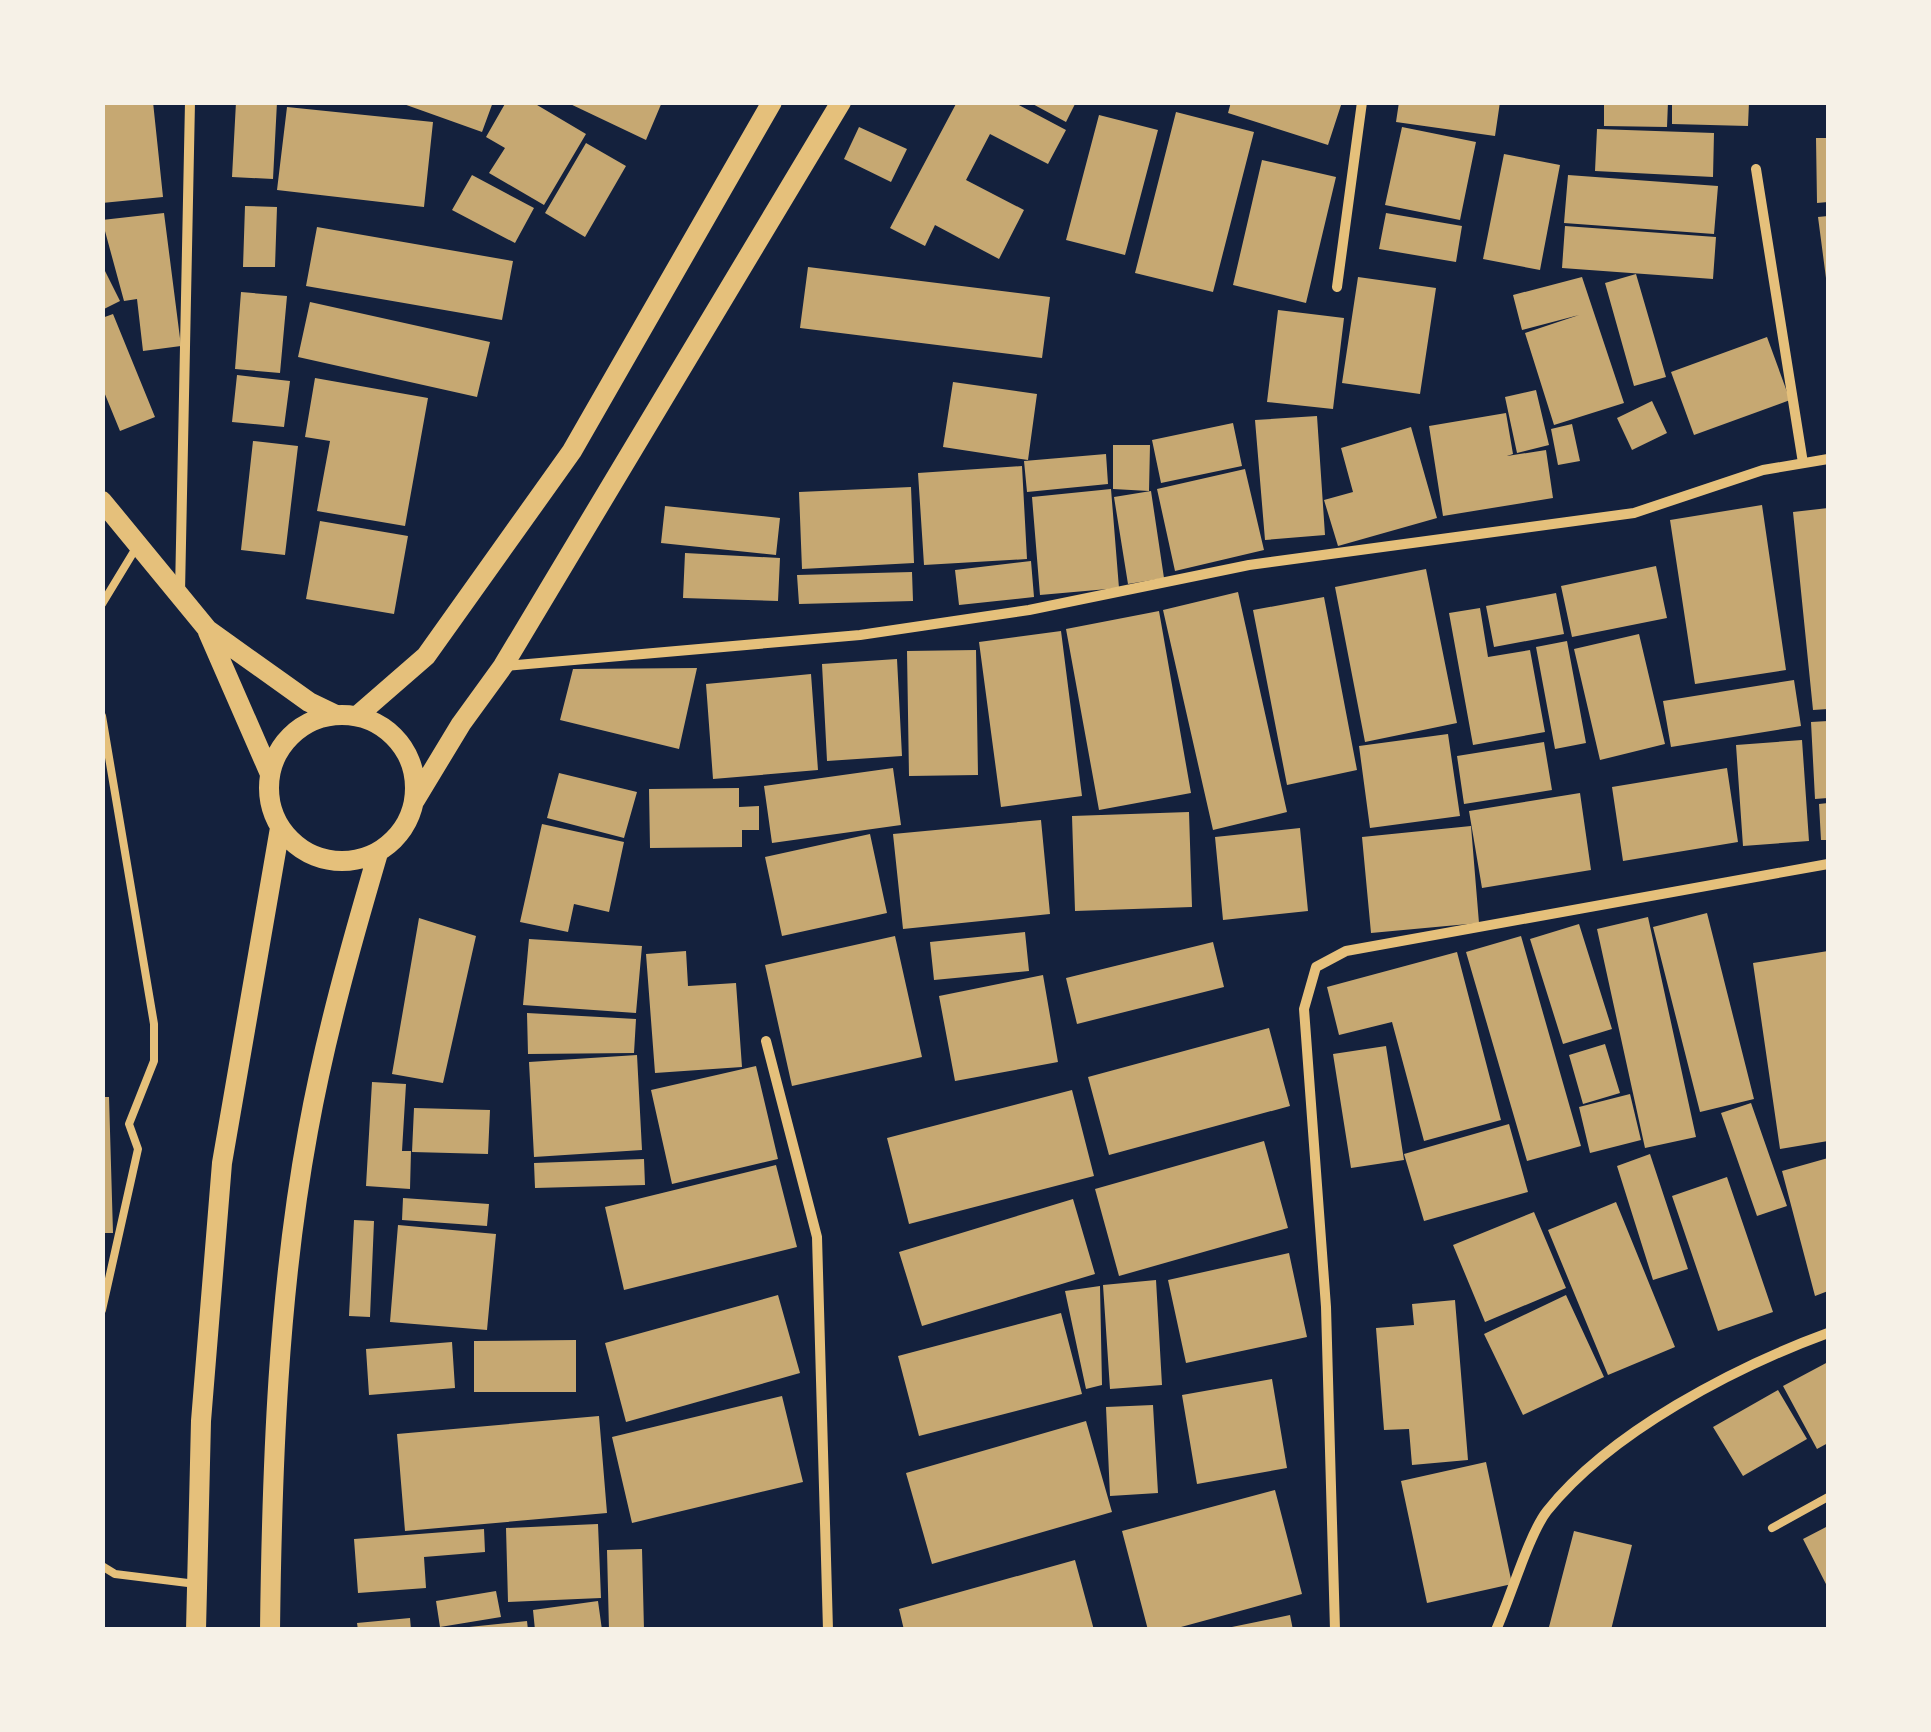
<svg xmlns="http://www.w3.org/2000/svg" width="1931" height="1732" viewBox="0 0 1931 1732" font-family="'Asap Condensed',sans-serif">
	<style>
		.building { fill: #c6a872 }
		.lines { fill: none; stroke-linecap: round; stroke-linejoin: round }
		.service { stroke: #e5c07b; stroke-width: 8 }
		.minor { stroke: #e5c07b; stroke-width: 10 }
		.secondary { stroke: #e5c07b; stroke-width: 20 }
	</style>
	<rect width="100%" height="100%" fill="#14213d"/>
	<path class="building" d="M102 102H153L163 197 102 203Z
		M236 102H277L273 179 232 177Z
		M398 102H493L482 132Z
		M506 102H532L586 134 544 205 489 173 505 148 486 137Z
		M566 102H662L646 140Z
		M957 102H1013L1066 130 1048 164 990 134 966 180 1024 210 999 259 935 225 925 246 890 228Z
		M1029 102H1076L1066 122Z
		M1231 102H1342L1328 145 1228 113Z
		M1399 102H1500L1495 136 1396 122Z
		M1604 102H1668L1667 127 1604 126Z
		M1672 102H1749L1748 126 1672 124Z
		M287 107 433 122 424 207 277 190Z
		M1176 112 1254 132 1213 292 1135 273Z
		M1099 115 1158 130 1125 255 1066 240Z
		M859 127 907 149 891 182 844 159Z
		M1402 127 1476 142 1460 220 1385 205Z
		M1597 129 1714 133 1713 177 1595 171Z
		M1816 138H1828V202L1817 203Z
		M586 143 626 166 585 237 545 213Z
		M1504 154 1560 165 1540 270 1483 259Z
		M1262 160 1336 177 1306 303 1233 285Z
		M472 175 534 208 515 243 452 210Z
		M1568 175 1718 186 1714 234 1564 223Z
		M245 206 277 207 275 267H243Z
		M164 213 181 346 143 351 137 299 124 301 102 220Z
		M1386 213 1462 226 1456 262 1379 249Z
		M1828 216V278H1826L1818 217Z
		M1565 226 1716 237 1713 279 1562 268Z
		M317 227 513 261 502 320 306 286Z
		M102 265 120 301 102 310Z
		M808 267 1050 297 1042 358 800 328Z
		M1636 274 1666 377 1634 386 1605 283Z
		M1358 277 1436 288 1420 394 1342 383Z
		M1582 277 1624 403 1554 425 1525 333 1579 315 1522 330 1513 295Z
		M241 292 287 296 280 373 235 369Z
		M310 302 490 342 477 397 298 357Z
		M1278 310 1344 318 1333 409 1267 402Z
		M113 314 155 417 120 431 102 387V318Z
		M1767 337 1790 400 1694 435 1671 372Z
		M237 375 290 381 284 427 232 422Z
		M315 378 428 398 405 526 317 511 330 441 305 437Z
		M953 382 1037 394 1028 460 943 447Z
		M1536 390 1549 445 1517 453 1505 397Z
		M1652 401 1667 433 1632 450 1617 418Z
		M1506 413 1513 454 1507 456 1546 450 1553 498 1443 516 1429 426Z
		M1317 416 1325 535 1265 540 1255 420Z
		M1233 423 1242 466 1161 483 1152 440Z
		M1572 424 1580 461 1558 465 1551 429Z
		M1411 427 1437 518 1338 546 1324 500 1353 492 1341 448Z
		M253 441 298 446 285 555 241 550Z
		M1113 445H1150L1149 491 1113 489Z
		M1106 454 1108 484 1027 492 1024 461Z
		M1022 466 1027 559 924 565 918 473Z
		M1245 469 1264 550 1175 571 1157 489Z
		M911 487 914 563 802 569 799 492Z
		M1111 489 1119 588 1040 595 1032 497Z
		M1151 491 1164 578 1128 584 1114 497Z
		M1762 505 1786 670 1695 684 1670 520Z
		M665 506 780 518 776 555 661 543Z
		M1828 508V709L1813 710 1793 512Z
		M320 521 408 536 394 614 306 599Z
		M685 553 780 558 778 601 683 598Z
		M1031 561 1034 597 959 605 955 570Z
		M1656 566 1667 618 1572 637 1561 586Z
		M1426 569 1457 723 1365 742 1335 587Z
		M912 572 913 601 799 604 797 575Z
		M1238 592 1287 812 1213 830 1163 610Z
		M1556 593 1564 634 1494 647 1486 606Z
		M1324 597 1357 770 1287 785 1253 610Z
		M1480 608 1488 657 1530 650 1545 732 1473 745 1449 613Z
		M1159 611 1191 793 1099 810 1066 629Z
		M1061 631 1082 796 1001 807 979 642Z
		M1639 634 1665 744 1600 760 1574 649Z
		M1567 641 1586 743 1555 749 1536 647Z
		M976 650 978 775 909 776 907 651Z
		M897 659 902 756 827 761 822 664Z
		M697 668 679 749 560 720 573 669Z
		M811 674 818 770 713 779 706 684Z
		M1794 680 1801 726 1671 747 1663 701Z
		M1828 721V798L1815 799 1811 722Z
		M1448 734 1460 816 1370 828 1359 746Z
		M1802 740 1809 841 1743 846 1736 745Z
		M1544 742 1552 790 1464 804 1457 756Z
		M893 768 901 825 772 843 764 786Z
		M1727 768 1738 842 1623 861 1612 787Z
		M559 773 637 792 624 838 547 818Z
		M739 788V807L759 806V830H742V847L650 848 649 789Z
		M1580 793 1591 870 1482 888 1469 811Z
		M1828 803V840H1821L1819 804Z
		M1189 812 1192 907 1075 911 1072 816Z
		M1041 820 1050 914 903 929 893 834Z
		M542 824 624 842 609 912 574 904 568 932 520 922Z
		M1471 826 1479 923 1371 933 1362 837Z
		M1300 828 1308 911 1223 920 1215 837Z
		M870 834 887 913 782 936 765 857Z
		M1707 913 1754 1099 1700 1112 1653 927Z
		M1648 917 1696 1137 1645 1148 1597 929Z
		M419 918 476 936 443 1083 392 1074Z
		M1579 924 1612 1029 1563 1044 1530 939Z
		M1025 932 1029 971 934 980 930 942Z
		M895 936 922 1057 792 1086 765 965Z
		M1521 936 1581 1146 1527 1161 1466 952Z
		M529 939 642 946 636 1013 523 1005Z
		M1213 942 1224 987 1077 1024 1066 978Z
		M686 951 688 986 736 983 742 1067 655 1073 646 954Z
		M1828 951V1141L1780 1149 1753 963Z
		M1457 952 1501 1120 1424 1141 1392 1022 1339 1035 1327 987Z
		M1043 975 1058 1062 955 1081 939 996Z
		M527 1013 636 1019 634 1053 528 1054Z
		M1269 1028 1290 1106 1109 1155 1088 1077Z
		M1605 1044 1620 1093 1583 1104 1569 1055Z
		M1386 1046 1404 1160 1351 1168 1333 1054Z
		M637 1055 642 1150 534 1157 529 1062Z
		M756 1066 778 1159 672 1184 651 1090Z
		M372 1082 406 1084 402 1151H411L410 1189 366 1186Z
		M1072 1090 1094 1176 909 1224 887 1138Z
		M1630 1094 1641 1140 1590 1153 1579 1107Z
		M102 1097H109L113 1233H102Z
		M1751 1103 1787 1206 1757 1216 1721 1113Z
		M414 1108 490 1110 488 1154 412 1152Z
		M1509 1124 1528 1192 1424 1221 1404 1154Z
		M1264 1141 1288 1228 1119 1276 1095 1189Z
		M1650 1154 1688 1269 1653 1280 1617 1166Z
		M1828 1158V1291L1815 1296 1782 1171Z
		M644 1159 645 1185 535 1188 534 1163Z
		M776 1165 797 1247 624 1290 605 1207Z
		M1727 1177 1773 1312 1718 1331 1672 1196Z
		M403 1198 489 1204 487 1226 402 1220Z
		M1073 1199 1095 1274 922 1326 899 1252Z
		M1616 1202 1675 1347 1608 1375 1548 1230Z
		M1534 1212 1566 1288 1485 1322 1453 1245Z
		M354 1220 374 1221 370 1317 349 1316Z
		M398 1225 496 1234 487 1330 390 1322Z
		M1289 1253 1307 1337 1186 1363 1168 1280Z
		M1156 1280 1162 1385 1110 1389 1103 1285Z
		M1100 1286 1102 1385 1086 1389 1065 1291Z
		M778 1295 800 1373 626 1422 605 1343Z
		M1566 1295 1604 1377 1523 1415 1484 1334Z
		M1455 1300 1468 1460 1412 1465 1409 1429 1384 1430 1376 1328 1414 1325 1412 1304Z
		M1061 1313 1082 1394 919 1436 898 1356Z
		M576 1340V1392H474V1341Z
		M452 1342 455 1388 369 1395 366 1349Z
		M1828 1362V1443L1817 1449 1783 1386Z
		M1272 1379 1287 1468 1197 1484 1182 1395Z
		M1778 1390 1807 1439 1743 1476 1713 1427Z
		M782 1396 803 1482 632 1523 612 1437Z
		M1153 1405 1158 1493 1110 1496 1106 1407Z
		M599 1416 607 1513 405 1531 397 1434Z
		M1086 1421 1112 1512 932 1564 906 1473Z
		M1486 1462 1512 1584 1427 1603 1401 1481Z
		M1275 1490 1302 1594 1170 1630H1148L1122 1531Z
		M598 1524 601 1598 508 1602 506 1528Z
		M1828 1526V1588L1803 1539Z
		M484 1529 485 1552 424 1557 426 1588 358 1593 354 1539Z
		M1574 1531 1632 1545 1611 1630 1549 1627Z
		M642 1549 644 1630H609L607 1550Z
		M1075 1560 1094 1630H904L899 1609Z
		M496 1591 501 1617 440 1627 436 1601Z
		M598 1601 602 1630H535L533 1610Z
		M1290 1615 1293 1630H1227V1628Z
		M410 1618 411 1630H358L357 1623Z
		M527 1621 528 1630H470L469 1627Z"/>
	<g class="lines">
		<path class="service" d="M102 604 136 548
			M102 716 154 1024V1061L129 1124 138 1149 102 1310
			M1772 1528 1828 1497
			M102 1566 115 1574 196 1584"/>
		<path class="minor" d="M1756 169 1803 463
			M1337 287 1362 102
			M180 592 190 102
			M504 666 860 635 1029 610 1249 565 1634 513 1763 470 1828 459
			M766 1041 817 1237 828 1630
			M1335 1630 1326 1307 1304 1009 1316 967 1346 951 1828 864
			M1496 1630C1510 1599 1529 1534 1547 1511 1610 1432 1735 1367 1828 1333"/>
		<path class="secondary" d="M102 501 208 630 309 702 336 715
			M208 632 270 774
			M269 788a73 73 0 1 1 146 0a73 73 0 1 1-146 0Z
			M357 716 426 656 572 451 772 102
			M415 800 461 724 503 666 841 102
			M196 1630 201 1421 222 1163 280 828
			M270 1630C272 1464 278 1294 308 1131 325 1037 351 945 378 853"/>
	</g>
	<rect width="1931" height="1732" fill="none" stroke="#f6f1e7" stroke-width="210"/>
</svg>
